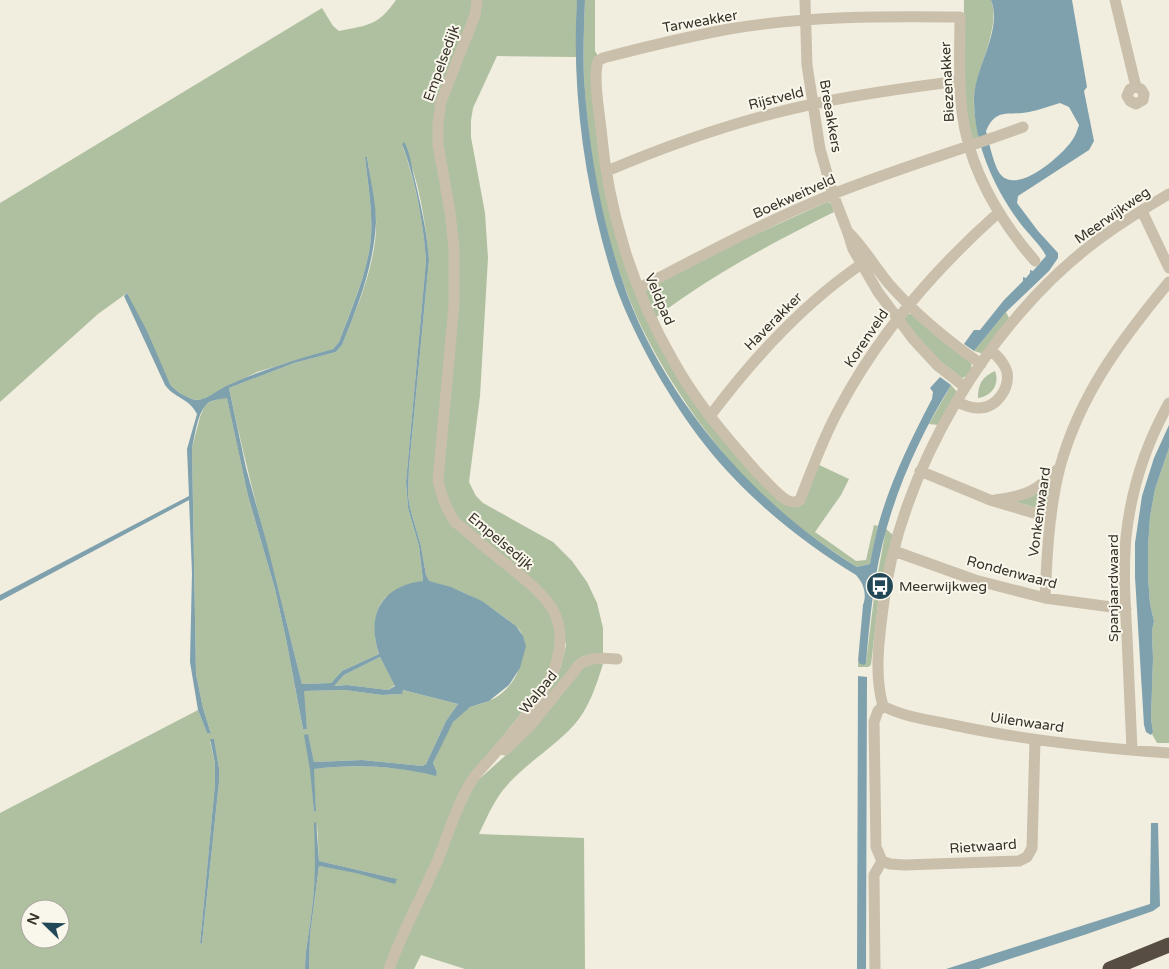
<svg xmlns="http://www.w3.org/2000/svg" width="1169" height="969" viewBox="0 0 1169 969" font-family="'Varela Round',sans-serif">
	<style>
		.green { fill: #aec09f; fill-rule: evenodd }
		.water { fill: #7fa1ad; fill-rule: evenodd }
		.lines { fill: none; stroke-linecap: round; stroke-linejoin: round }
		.minor { stroke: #c9bfab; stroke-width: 11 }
		.highway { stroke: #574d42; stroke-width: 15 }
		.labels { text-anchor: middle; stroke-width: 4; stroke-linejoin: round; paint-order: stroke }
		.street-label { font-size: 14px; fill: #37312a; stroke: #f9f6eb }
		.poi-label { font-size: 14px; fill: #37312a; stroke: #f9f6eb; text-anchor: start }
	</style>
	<rect width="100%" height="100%" fill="#f1eddf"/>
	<path class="green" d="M396 0H475L439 103 452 263 441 503 534 591 552 616 558 649 541 689 482 762 387 969H309L310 935 319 866 397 879 319 861 317 823C316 851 316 880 312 908 310 929 305 948 305 969H0V813L198 710 207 733 211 734 203 708 196 674 192 448 200 417 205 405 212 401 227 397 248 496 275 589 286 639 303 729H307L303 691 346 690 382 695 401 694 403 690 458 704 446 721 426 764 423 766 362 760 314 762 308 735 314 812 316 811 313 769C354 764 396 766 436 775L437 772 433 763C439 751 445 731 453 722 457 717 465 709 470 707 479 704 487 702 495 698 512 688 522 669 523 650 524 630 520 629 504 617 481 600 458 587 429 582L426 575 421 546 410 508 408 495 409 467 429 260C426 226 419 175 402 144 415 181 424 222 426 262L406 482 408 508 419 546 423 581C414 585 393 591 386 597 372 610 373 638 379 654L342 671 331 683 302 684C278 585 250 488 229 388L294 363 336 352 342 345C357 308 378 260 376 218 374 198 370 177 367 157H365C368 186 374 217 370 246 365 279 350 311 339 342L333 349 257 372 203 399C193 403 177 393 170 384L127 293 98 314 0 402V203L322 8 333 26 339 31C368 25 378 26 396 0ZM214 740 219 768V782L202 943 200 944 215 784V763L210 741ZM30 909H60V939H30Z
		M481 0H577L576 57 497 56 473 108 471 120V137L485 213 488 258 480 396 469 482 476 496 483 503 553 542 572 561 587 582 597 603 603 628V655L583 656 574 663 527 726 553 684 561 666 566 645 560 621 459 519 443 494 442 480 456 325 442 140 443 109Z
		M585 0H595V51L598 56 617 231 690 392 791 506 817 464 849 479 841 495 815 532 856 561 866 560 874 525 878 526 870 564 857 567C826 547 796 526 769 502 742 478 720 450 699 422 675 388 653 353 636 315 604 242 589 159 584 79 583 53 584 26 585 0Z
		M964 0H991C1001 27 977 68 974 97 973 111 977 126 979 139L971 142 963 84Z
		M827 202 831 203 834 212C772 243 710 276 655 318L645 292 646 290 710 255Z
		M1006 312 1010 320 984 354 974 351Z
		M908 314H911L971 363C973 370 969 376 962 378L931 354 902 317Z
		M995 371C1000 384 992 396 978 398 978 384 982 377 995 371Z
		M951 385 957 392 938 425 929 424Z
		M1169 448V743H1157L1152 734 1153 732 1151 719 1153 659 1152 631 1154 621 1150 604 1148 577V547L1150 517 1155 489Z
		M1052 481 1047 511 1013 501Z
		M886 529 893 535 882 581H879L876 594 879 595 871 665 868 667H858V661L859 663H866L875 589Z
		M380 657 395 685 388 690 347 685 333 686 344 675Z
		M587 663 603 664C596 686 589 708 574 725 552 749 523 765 503 790 493 803 486 819 479 834L584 838 585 969H465L421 955 414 969H392L456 823 476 782 515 747Z"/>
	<path class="water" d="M577 0H585C584 26 583 53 584 79 589 152 602 225 627 294 668 404 757 506 857 567L870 564C872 552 875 539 878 526 890 482 911 439 932 399L933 392 930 388 940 377 951 385C924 429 901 477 887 527 874 571 870 618 866 663L864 665 860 664 858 661 863 605C867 594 864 584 856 575 799 540 747 498 705 445 671 402 635 339 616 287 611 273 607 258 603 244 582 165 572 82 577 0Z
		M991 0H1072L1087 87 1084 91 1094 141 1089 150 1018 196 1017 203 1038 231 1058 253V258L1049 271 1006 312 974 351 964 344 974 330H980L1004 300 1023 281V277L1026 278 1030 273V270L1033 271 1046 256C1040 244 1028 234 1020 223 994 188 974 144 974 100 974 68 1003 31 991 0ZM1060 103 1069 107 1079 125C1077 131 1075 137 1071 142 1060 157 1018 194 1001 175 994 167 989 142 986 131 996 107 1009 116 1029 112 1039 110 1049 106 1060 103Z
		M404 142C409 150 411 162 413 172 420 201 427 231 429 260L409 467 408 495 410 508 421 546 426 575 429 581 451 587 482 601 516 626 523 636 526 646 520 668 509 685 489 701 470 707 453 722 433 763 437 772 436 776C396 766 355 764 314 769L316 811 314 812 310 770 304 735 308 734 314 762 362 760 423 766 426 764 446 721 458 704 403 690 402 694 382 695 345 690 304 691 307 729H303L286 639 275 589 248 496 227 398C220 399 209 400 205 406 197 416 195 435 192 448L196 674 203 708 211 734 207 733 198 710 190 662 192 573 189 500 0 601V595L189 496 187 449 197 414C189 398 174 398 165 385L124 296 127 293 147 331 170 384C175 391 188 399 196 400 205 401 222 387 231 384 264 369 298 359 333 349L339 342C350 312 365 279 370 246 374 217 368 186 365 157H367C370 178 376 201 376 222 374 265 358 306 342 345L336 352 294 363 229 388 246 468 267 544 302 684 331 683 342 671 379 654C366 615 381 586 423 581L419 546 408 508 406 482 426 261C424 226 415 177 402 144ZM380 657 395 686 388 690 347 685 334 686 344 675Z
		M1169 425V448L1155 489 1150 517 1148 547V577L1150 604 1154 621 1152 631 1153 659 1151 719 1153 732 1151 735 1146 732 1144 725 1135 577V543L1142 496 1154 458Z
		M858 676 867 677 866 969H857Z
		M210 739H214L219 768V782L202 943 200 944 215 784V763Z
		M316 822 319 861 397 879 395 884 356 873 319 866 310 935 309 969H305C305 948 310 929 312 908 316 879 315 851 314 823Z
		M1151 823H1158L1160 906 1153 911 1087 934 979 969H946L1150 904Z"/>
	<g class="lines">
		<path class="minor" d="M805 0 807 65 820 149 833 194 848 233 853 249 878 292 913 339 938 366 965 387
			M1115 0 1136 87 1141 89 1144 94 1143 100 1136 104 1130 101 1127 96 1130 89 1136 87
			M607 171C673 143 742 119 813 104 861 94 911 87 960 81
			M1142 211 1169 268
			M998 213C934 270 879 333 839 409 823 438 812 469 800 500 796 502 794 503 789 501 781 499 763 478 756 471 726 437 696 402 674 362 633 292 608 210 601 129 599 111 593 78 598 61L603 58C645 47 686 37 729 29 805 16 883 16 960 17 960 48 958 81 962 112 969 169 998 218 1035 261
			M849 233C864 248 875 267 889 284 917 316 947 340 981 364
			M639 288C703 255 766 221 833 194 896 169 960 150 1023 127
			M956 402C963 404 971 409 979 408 996 408 1010 389 1007 372 1005 363 997 356 991 350
			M710 416C755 356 806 300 869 259
			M920 471 990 500 1051 518
			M995 500C1028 496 1038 490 1060 467
			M894 551 975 580 1045 598 1126 609
			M1045 598C1047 554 1049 510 1060 467 1080 394 1122 339 1169 282
			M883 706C874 674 879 640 883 608 898 473 989 320 1099 239 1121 223 1145 208 1169 194
			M883 706C904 717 929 720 953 725 1024 740 1097 748 1169 753
			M505 750 530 726 580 664C592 657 603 658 617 659
			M1132 750C1130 712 1129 674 1127 636 1125 603 1123 570 1126 537 1131 490 1146 444 1169 403
			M882 861 890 864 905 865 1019 861 1027 857 1032 848 1035 740
			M389 969C402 932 421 898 437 862 448 836 455 809 469 785 474 775 483 767 490 759 522 721 577 667 555 614 545 592 514 571 496 556 482 545 469 533 455 522 446 508 441 496 438 480L454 305V248L450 212 438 144V123L441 102 475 15 477 0
			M875 969 874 875 882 861 876 847 874 722 878 711 883 706"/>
		<path class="highway" d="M1110 969 1169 945"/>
	</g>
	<defs>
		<g id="bus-disc" transform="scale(1.4375)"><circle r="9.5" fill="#224756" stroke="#f9f6eb"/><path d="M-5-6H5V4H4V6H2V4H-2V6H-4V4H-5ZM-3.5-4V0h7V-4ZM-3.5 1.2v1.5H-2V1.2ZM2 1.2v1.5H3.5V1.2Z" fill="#fff"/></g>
	</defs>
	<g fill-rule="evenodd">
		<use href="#bus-disc" x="880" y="586"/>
	</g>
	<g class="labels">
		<g class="street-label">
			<text transform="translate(700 21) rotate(-10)" y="5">Tarweakker</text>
			<text transform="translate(441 63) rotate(-70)" y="5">Empelsedijk</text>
			<text transform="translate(947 82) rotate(-93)" y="5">Biezenakker</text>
			<text transform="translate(776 98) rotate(-14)" y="5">Rijstveld</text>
			<text transform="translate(831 116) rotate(80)" y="5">Breeakkers</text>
			<text transform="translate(794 196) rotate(-24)" y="5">Boekweitveld</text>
			<text transform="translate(1112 215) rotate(-35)" y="5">Meerwijkweg</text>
			<text transform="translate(660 299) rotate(67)" y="5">Veldpad</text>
			<text transform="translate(773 321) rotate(-45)" y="5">Haverakker</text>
			<text transform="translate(866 338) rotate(-56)" y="5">Korenveld</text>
			<text transform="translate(1039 512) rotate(-82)" y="5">Vonkenwaard</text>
			<text transform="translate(501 541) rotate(40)" y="5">Empelsedijk</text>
			<text transform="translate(1012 572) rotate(15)" y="5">Rondenwaard</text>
			<text transform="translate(1113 588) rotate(-90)" y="5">Spanjaardwaard</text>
			<text transform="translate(538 692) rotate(-51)" y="5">Walpad</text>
			<text transform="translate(1027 722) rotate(8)" y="5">Uilenwaard</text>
			<text transform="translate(983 846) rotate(-4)" y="5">Rietwaard</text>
		</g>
		<g class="poi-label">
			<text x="899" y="591">Meerwijkweg</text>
		</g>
	</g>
	<g transform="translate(45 924) rotate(293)"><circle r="24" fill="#f9f6eb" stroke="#aba79e"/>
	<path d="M0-4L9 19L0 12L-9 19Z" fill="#224756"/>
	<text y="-8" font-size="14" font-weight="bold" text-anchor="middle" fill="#37312a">N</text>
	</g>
</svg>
